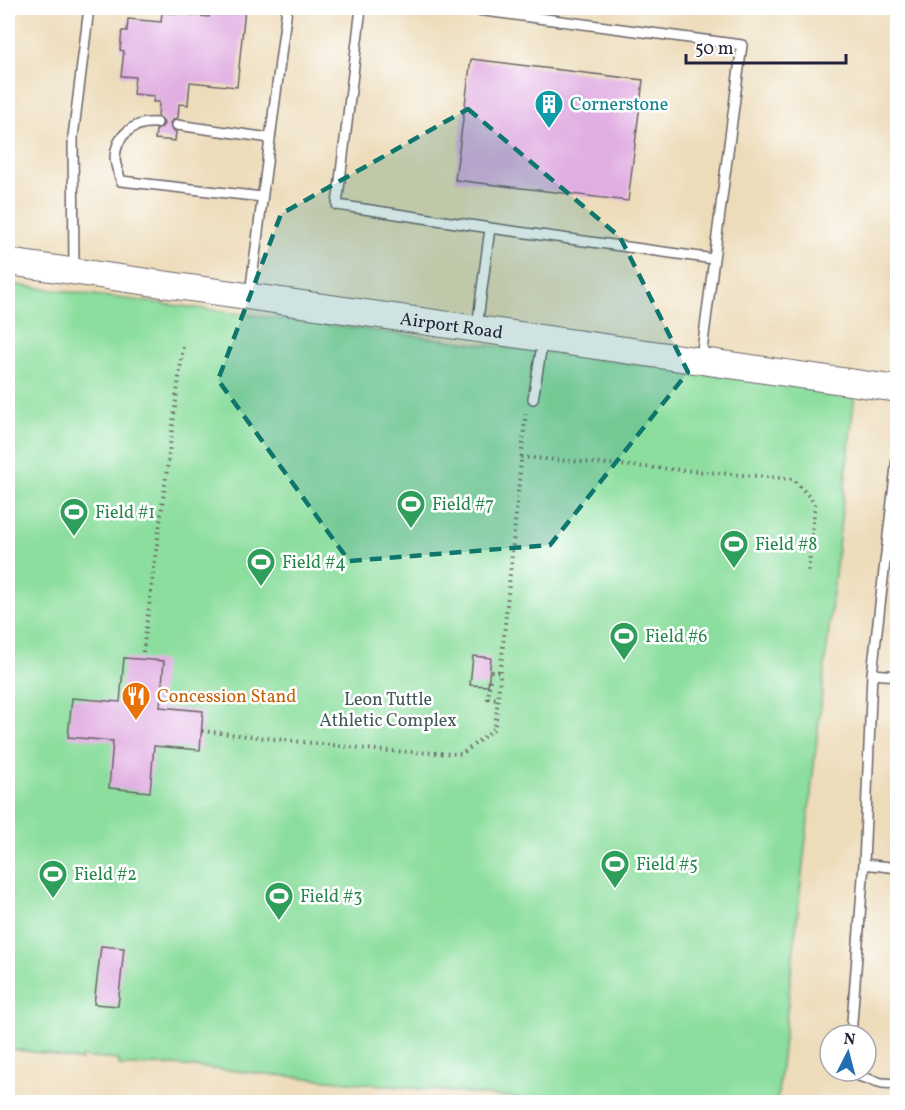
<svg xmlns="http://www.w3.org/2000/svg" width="905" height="1110" viewBox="0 0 905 1110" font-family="Vollkorn,serif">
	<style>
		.green { fill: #8cde9e; stroke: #57806c; stroke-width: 1.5 }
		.building { fill: #e1aee2 }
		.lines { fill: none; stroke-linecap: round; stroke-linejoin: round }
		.lane-casing { stroke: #696367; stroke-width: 12 }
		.secondary-casing { stroke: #696367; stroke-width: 28 }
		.path { stroke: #696367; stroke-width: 4; stroke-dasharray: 1.5 4.5; stroke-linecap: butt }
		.lane { stroke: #fff; stroke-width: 9 }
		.secondary { stroke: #fff; stroke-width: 26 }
		.marked { fill: #0f766e; fill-opacity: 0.2; stroke: #0f766e; stroke-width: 4.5; stroke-dasharray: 12 8; stroke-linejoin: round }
		.labels { text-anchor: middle; stroke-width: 5; stroke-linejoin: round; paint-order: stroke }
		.culture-label { font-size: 18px; fill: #0d838f; stroke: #fff; text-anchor: start }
		.street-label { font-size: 18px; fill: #22223b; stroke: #fff }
		.leisure-label { font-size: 18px; fill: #27864d; stroke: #fff; text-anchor: start }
		.food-label { font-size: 18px; fill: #c56008; stroke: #fff; text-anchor: start }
		.park-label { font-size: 18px; fill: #425a59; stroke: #fff }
	</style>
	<rect width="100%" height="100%" fill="#fff"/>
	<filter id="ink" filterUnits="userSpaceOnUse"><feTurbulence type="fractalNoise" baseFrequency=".0167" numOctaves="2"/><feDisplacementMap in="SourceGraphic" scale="12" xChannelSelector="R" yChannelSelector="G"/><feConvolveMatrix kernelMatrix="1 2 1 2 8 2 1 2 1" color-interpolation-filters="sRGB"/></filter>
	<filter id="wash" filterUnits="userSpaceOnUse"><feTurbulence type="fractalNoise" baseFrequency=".008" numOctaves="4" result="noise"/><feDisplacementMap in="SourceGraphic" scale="24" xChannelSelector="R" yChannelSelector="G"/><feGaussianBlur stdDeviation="1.35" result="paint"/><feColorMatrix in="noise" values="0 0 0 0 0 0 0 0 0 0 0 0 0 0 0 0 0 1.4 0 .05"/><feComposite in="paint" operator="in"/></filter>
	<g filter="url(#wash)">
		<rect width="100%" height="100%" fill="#eddcba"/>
		<path class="green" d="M8 284 855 392 777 1102H559L173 1065 119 1066V1060L81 1057V1061L43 1053 8 1049Z"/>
		<g id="blocks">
			<path class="building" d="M210 8H245L237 87 190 82 188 105 179 104 178 118 174 119 170 123 171 128 176 132 175 141 155 139 156 130 161 128 164 124 162 119 158 116 159 102H153L154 96 133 94 135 77 121 76 124 51 120 50 122 31H127L128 19 161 22 162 12 209 17Z
				M471 59 643 80 628 201 455 180Z
				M473 656 491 658 488 686 470 685Z
				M124 658 164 661 160 707 203 711 200 750 154 746 150 792 109 788 113 741 68 737 72 698 120 702Z
				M101 946 124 948 118 1006 94 1004Z"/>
		</g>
	</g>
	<g filter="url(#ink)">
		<use href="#blocks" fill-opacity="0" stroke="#696367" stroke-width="1.5"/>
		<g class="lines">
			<g class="lane-casing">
				<path id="lane" d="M361 8 337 205 490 228 477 327
					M462 8 742 45 701 358
					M157 123C134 121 116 135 115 158 115 165 119 174 121 181L262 197
					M177 125 270 138
					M490 228 714 259
					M74 268 73 137 89 8
					M250 294 287 8
					M533 399 543 339
					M872 674 898 676
					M864 864 898 868
					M851 1035 864 864 872 674 898 450
					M855 1071 858 1076 882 1083 898 1084"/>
			</g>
			<g class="secondary-casing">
				<g id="secondary">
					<path id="s1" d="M8 262 898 389"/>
				</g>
			</g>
			<path class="path" d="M182 14 183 8
				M521 457 793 479 815 503 808 574
				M143 652 183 347
				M491 671 500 672
				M490 680 488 698 498 699
				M202 731 386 751 462 754 495 728 526 410"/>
			<use href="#lane" class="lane"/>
			<use href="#secondary" class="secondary"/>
		</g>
	</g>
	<path class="marked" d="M468 109 620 237 688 372 550 545 349 561 218 380 281 214Z"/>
	<defs>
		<g id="building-pin" transform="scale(1.5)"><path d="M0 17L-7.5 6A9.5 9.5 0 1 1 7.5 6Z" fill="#0f9aa8" stroke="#fff"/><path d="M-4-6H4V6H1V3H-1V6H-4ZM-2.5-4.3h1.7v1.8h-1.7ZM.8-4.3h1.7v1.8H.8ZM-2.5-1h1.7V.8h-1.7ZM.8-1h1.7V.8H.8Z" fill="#fff"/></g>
		<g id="stadium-pin" transform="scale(1.5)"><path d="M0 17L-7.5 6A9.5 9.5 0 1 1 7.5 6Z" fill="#2e9e5b" stroke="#fff"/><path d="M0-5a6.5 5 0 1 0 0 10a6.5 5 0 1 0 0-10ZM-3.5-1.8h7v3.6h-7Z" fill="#fff"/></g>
		<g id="restaurant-pin" transform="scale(1.5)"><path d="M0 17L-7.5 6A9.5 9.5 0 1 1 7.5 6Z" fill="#e8710a" stroke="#fff"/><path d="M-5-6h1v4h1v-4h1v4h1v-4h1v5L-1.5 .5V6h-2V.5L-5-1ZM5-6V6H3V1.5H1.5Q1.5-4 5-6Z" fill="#fff"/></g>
	</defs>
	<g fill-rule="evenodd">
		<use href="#building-pin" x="549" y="104"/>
		<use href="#stadium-pin" x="411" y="504"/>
		<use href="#stadium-pin" x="74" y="512"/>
		<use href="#stadium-pin" x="734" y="544"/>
		<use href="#stadium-pin" x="261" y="562"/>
		<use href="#stadium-pin" x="624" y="636"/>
		<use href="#restaurant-pin" x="136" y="696"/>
		<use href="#stadium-pin" x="615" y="864"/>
		<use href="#stadium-pin" x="53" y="874"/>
		<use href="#stadium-pin" x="279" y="896"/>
	</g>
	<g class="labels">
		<g class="culture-label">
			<text x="570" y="110">Cornerstone</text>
		</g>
		<g class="street-label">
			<text dy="6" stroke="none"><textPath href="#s1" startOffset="448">Airport Road</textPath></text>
		</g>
		<g class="leisure-label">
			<text x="432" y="510">Field #7</text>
			<text x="95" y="518">Field #1</text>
			<text x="755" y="550">Field #8</text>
			<text x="282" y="568">Field #4</text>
			<text x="645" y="642">Field #6</text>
			<text x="636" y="870">Field #5</text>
			<text x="74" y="880">Field #2</text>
			<text x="300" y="902">Field #3</text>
		</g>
		<g class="food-label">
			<text x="157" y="702">Concession Stand</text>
		</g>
		<g class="park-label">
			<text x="388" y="705">Leon Tuttle<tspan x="388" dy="21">Athletic Complex</tspan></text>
		</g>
	</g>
	<rect width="905" height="1110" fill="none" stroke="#fff" stroke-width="30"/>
	<g transform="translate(848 1053) rotate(6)"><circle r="28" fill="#ffffff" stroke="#a7a7b1" stroke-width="1.5"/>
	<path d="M0-4.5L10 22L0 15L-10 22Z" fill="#1f6fb2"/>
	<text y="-9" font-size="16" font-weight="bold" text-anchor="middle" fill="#22223b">N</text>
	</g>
	<path d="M686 54v9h160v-9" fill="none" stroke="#22223b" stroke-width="3"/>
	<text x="695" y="54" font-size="18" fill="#22223b" stroke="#ffffff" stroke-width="4.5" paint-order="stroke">50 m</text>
</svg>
